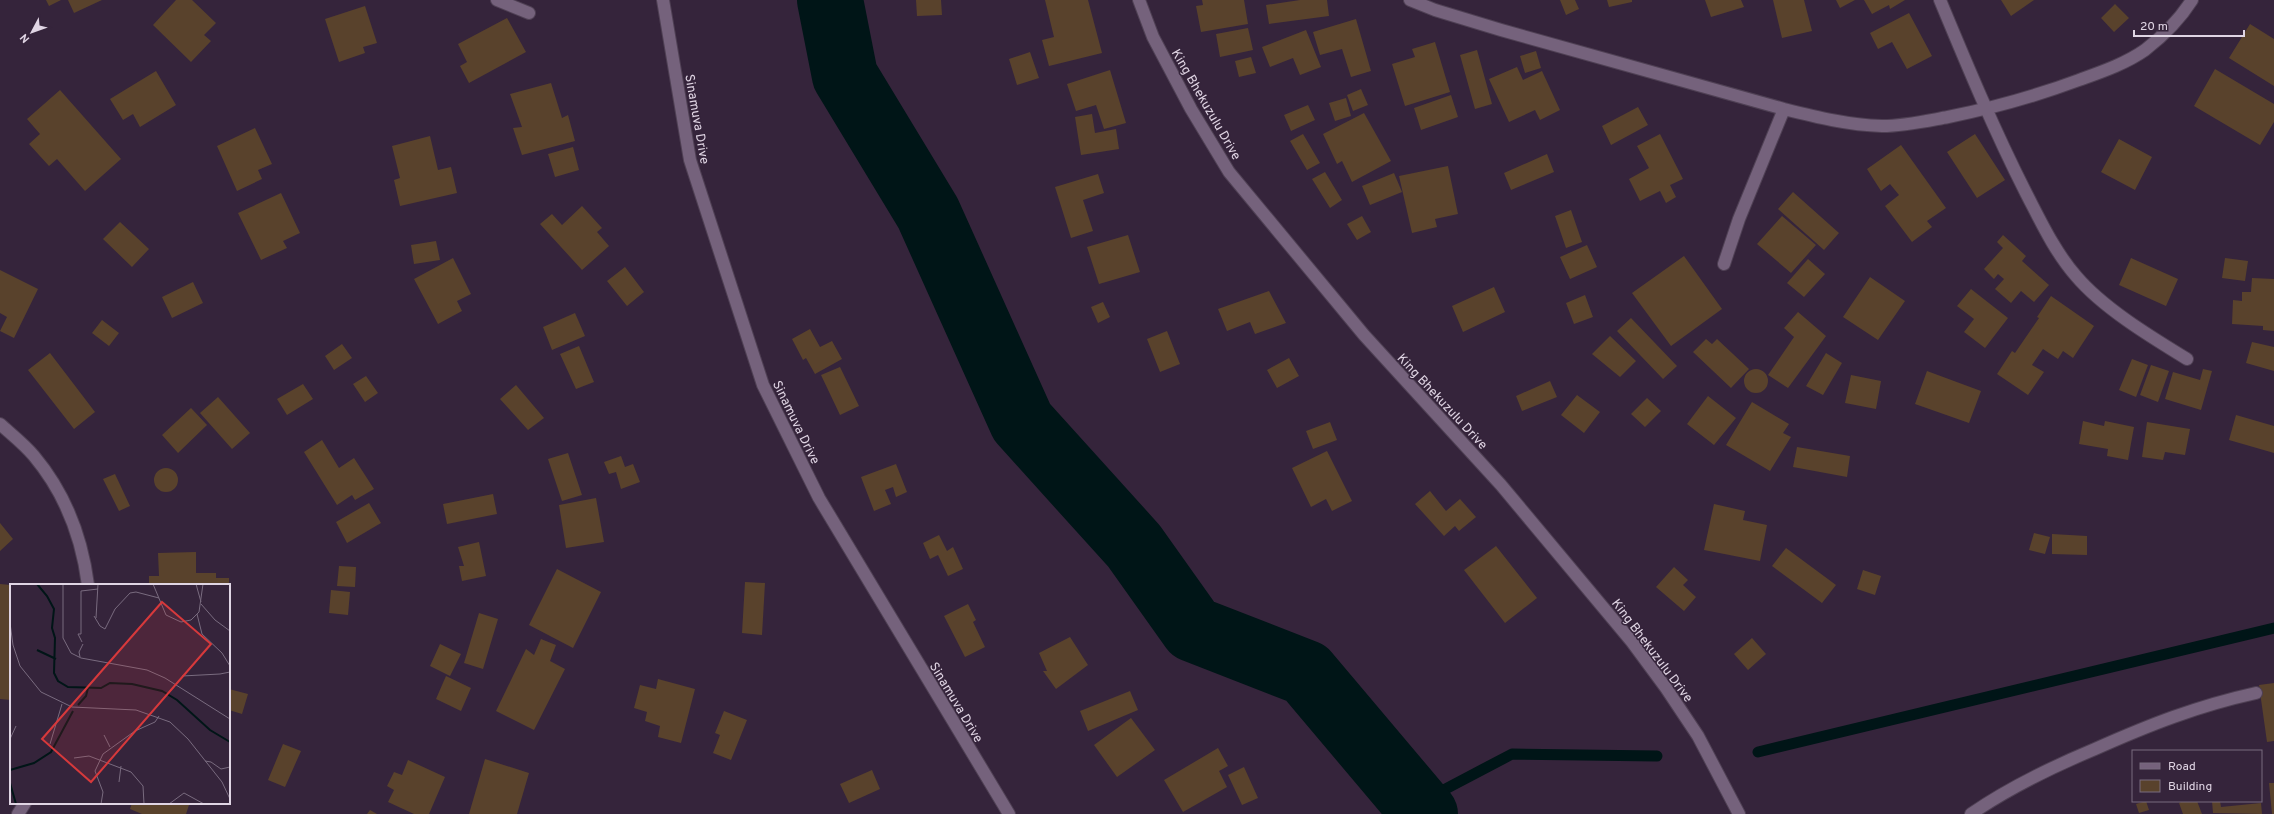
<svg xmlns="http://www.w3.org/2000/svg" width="2274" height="814" viewBox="0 0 2274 814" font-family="Overpass,sans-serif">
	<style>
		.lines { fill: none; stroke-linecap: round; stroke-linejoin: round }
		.stream { stroke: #001517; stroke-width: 11 }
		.river { stroke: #001517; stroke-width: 66 }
		.building { fill: #59422c }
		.minor-casing { stroke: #4f4054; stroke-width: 14 }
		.minor { stroke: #75627c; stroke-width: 12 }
		.labels { text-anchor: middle; stroke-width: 3; stroke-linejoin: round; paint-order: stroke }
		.street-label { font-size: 13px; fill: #e0d5e4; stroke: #35243b }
		.inset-river { fill: none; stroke: #001517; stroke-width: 2 }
		.inset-road { fill: none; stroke: #796b7f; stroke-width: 1 }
		.view { fill: #d7393b; fill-opacity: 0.15; stroke: #d7393b; stroke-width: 2 }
		.inset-edge { fill: none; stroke: #e0d5e4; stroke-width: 2 }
	</style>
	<rect width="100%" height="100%" fill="#35243b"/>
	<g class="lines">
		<path class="stream" d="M1758 752 2274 628
			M1417 804 1512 754 1657 756"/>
		<path class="river" d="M830 0 845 76 928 213 1022 422 1134 546 1193 629 1306 673 1425 814"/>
	</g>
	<path class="building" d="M46 0H61L49 6Z
		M68 0H102L74 13Z
		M176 0H192L216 23 204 35 211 41 191 62 153 25Z
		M916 0H941L942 15 917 16Z
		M1045 0H1088L1102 53 1049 66 1042 40 1054 37Z
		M1202 0H1244L1248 24 1201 32 1196 6 1203 5Z
		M1300 0H1327L1329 16 1269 24 1266 5Z
		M1560 0H1575L1579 9 1566 15Z
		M1607 0H1632V2L1609 7Z
		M1705 0H1741L1744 7 1711 17Z
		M1773 0H1804L1812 31 1782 38Z
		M1836 0H1855L1840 8Z
		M1864 0H1905L1890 9 1889 5 1872 14Z
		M2001 0H2034L2011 16Z
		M2115 4 2129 18 2114 32 2101 18Z
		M365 6 377 43 363 47 365 53 339 62 325 19Z
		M1909 13 1932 56 1907 69 1892 42 1878 49 1870 33Z
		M507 18 526 52 469 83 460 66 467 62 458 44Z
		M1356 19 1371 71 1351 77 1342 49 1320 55 1313 32Z
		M2250 24 2274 39V86L2229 58Z
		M1248 28 1253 50 1220 57 1216 34Z
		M1306 30 1321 67 1300 75 1293 58 1270 67 1262 47Z
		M1435 42 1450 92 1405 106 1392 64 1415 57 1412 49Z
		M1477 50 1492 104 1475 109 1460 55Z
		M1536 51 1541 68 1525 73 1520 56Z
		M1030 52 1039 78 1017 85 1009 59Z
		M1251 57 1256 73 1239 77 1235 61Z
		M1517 67 1523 80 1542 71 1560 110 1540 120 1535 110 1509 122 1489 79Z
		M2215 69 2274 104V122L2260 145 2194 106Z
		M1110 70 1126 123 1104 129 1096 105 1076 111 1067 84Z
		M156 71 176 105 140 127 133 114 123 120 110 99Z
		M551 83 562 118 568 115 575 141 522 155 513 128 522 127 510 94Z
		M1361 89 1368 105 1353 111 1347 95Z
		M60 90 121 159 85 191 57 159 49 166 29 144 40 134 27 119Z
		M1451 95 1458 117 1421 130 1414 108Z
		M1346 98 1351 116 1335 121 1329 103Z
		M1308 105 1315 120 1291 131 1284 115Z
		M1638 107 1648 125 1611 145 1602 126Z
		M1364 113 1391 161 1352 182 1342 161 1337 164 1323 134Z
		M1092 114 1095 133 1116 129 1119 149 1081 155 1075 117Z
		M255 128 272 164 258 170 262 179 237 191 217 146Z
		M1303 134 1320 163 1307 170 1290 141Z
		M1660 134 1683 179 1670 185 1676 197 1666 203 1660 191 1640 201 1629 179 1649 168 1637 146Z
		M1975 134 2005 180 1977 198 1947 152Z
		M430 136 438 170 451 167 457 193 400 206 394 180 400 178 392 146Z
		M2119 139 2152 157 2135 190 2101 172Z
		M1901 145 1946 208 1927 221 1932 227 1912 242 1885 206 1899 195 1890 184 1881 191 1867 169Z
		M573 147 579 170 555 177 548 154Z
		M1547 154 1554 172 1511 190 1504 173Z
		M1448 166 1458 214 1435 219 1437 227 1412 233 1399 176Z
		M1325 172 1342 200 1330 208 1312 179Z
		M1394 173 1402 192 1370 205 1362 186Z
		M1098 174 1104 193 1083 200 1093 231 1071 238 1055 187Z
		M1793 192 1839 233 1824 250 1778 209Z
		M281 193 300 233 283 241 287 248 261 260 238 213Z
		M582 206 602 228 597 232 609 246 582 270 540 224 552 214 562 225Z
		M1571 210 1582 242 1566 248 1555 216Z
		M1362 216 1371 232 1357 240 1347 224Z
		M1782 216 1816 245 1791 273 1757 244Z
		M120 222 149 249 132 267 103 239Z
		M1128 235 1140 272 1099 284 1087 247Z
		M2003 235 2026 256 2022 261 2049 285 2034 302 2021 291 2011 303 1995 289 2004 279 1998 274 1994 279 1984 269 2003 248 1997 242Z
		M436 241 440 260 414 264 411 245Z
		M1587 245 1597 267 1570 279 1560 257Z
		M1684 256 1722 309 1671 346 1632 293Z
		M453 258 471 294 457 301 462 311 438 324 414 279Z
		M2131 258 2178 279 2166 306 2119 285Z
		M2225 258 2248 261 2245 281 2222 278Z
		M1808 259 1825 274 1804 297 1787 283Z
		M625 267 644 292 627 306 607 281Z
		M0 270 38 289 14 338 0 331 7 317 0 313Z
		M1870 277 1905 301 1878 340 1843 317Z
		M2252 278 2274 279V331L2263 330V326L2232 324 2233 300 2242 301V292H2251Z
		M193 282 203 303 172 318 162 297Z
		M1494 287 1505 312 1463 332 1452 306Z
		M1971 289 2008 318 1985 348 1964 332 1974 319 1957 306Z
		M1269 291 1286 323 1255 334 1250 322 1227 331 1218 309Z
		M1585 295 1593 317 1574 324 1566 303Z
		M2051 296 2094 326 2073 358 2063 351 2058 359 2043 349 2032 365 2044 372 2028 395 1997 374 2012 351 2015 353 2039 318 2037 317Z
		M1103 302 1110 317 1098 323 1091 307Z
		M1798 312 1826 336 1788 388 1768 375 1794 337 1784 328Z
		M575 313 585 336 552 350 543 327Z
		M1631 318 1677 366 1663 379 1617 331Z
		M102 320 119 333 109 346 92 333Z
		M810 329 820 347 832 341 842 359 815 374 806 358 803 360 792 339Z
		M1167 331 1180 364 1160 372 1147 339Z
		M1610 336 1636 361 1620 377 1592 354Z
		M1706 339 1712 344 1717 339 1749 369 1731 388 1693 352Z
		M2252 342 2274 347V371L2246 363Z
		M342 344 352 358 334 370 325 356Z
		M579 346 594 382 576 389 560 354Z
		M50 353 95 412 74 429 28 370Z
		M1826 353 1842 363 1823 395 1806 386Z
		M1289 358 1299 376 1277 388 1267 370Z
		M2132 359 2148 365 2136 397 2119 390Z
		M2151 365 2169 371 2158 402 2140 395Z
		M840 367 859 406 840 415 821 375Z
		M1744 381a12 12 0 1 1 24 0a12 12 0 1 1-24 0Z
		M2203 369 2212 371 2201 410 2165 399 2173 372 2200 380Z
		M1927 371 1981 391 1969 423 1915 404Z
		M1851 375 1881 381 1876 409 1845 403Z
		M366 376 378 393 365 402 353 384Z
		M1550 381 1557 397 1522 411 1516 396Z
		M303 384 313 399 287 415 277 399Z
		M516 385 544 418 528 430 500 399Z
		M1577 395 1600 412 1584 433 1561 415Z
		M1708 396 1736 418 1714 445 1687 424Z
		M218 397 250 433 232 449 200 413Z
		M1647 398 1661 411 1645 427 1631 414Z
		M1752 402 1789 424 1783 433 1791 437 1770 471 1726 445Z
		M191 408 207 425 178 453 162 435Z
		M2236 415 2274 426V453L2229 440Z
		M2083 421 2104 426 2105 421 2134 427 2128 460 2107 456 2108 449 2079 444Z
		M1330 422 1337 440 1313 449 1306 431Z
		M2147 422 2190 429 2185 455 2165 452 2163 460 2142 457Z
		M322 440 339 468 354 458 374 489 355 500 352 495 337 505 304 452Z
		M1797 447 1850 456 1847 477 1793 467Z
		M1327 451 1352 501 1332 511 1326 499 1311 507 1292 468Z
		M568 453 582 495 562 501 548 459Z
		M621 456 625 467 633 464 640 482 621 489 616 472 609 474 604 462Z
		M896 464 907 492 896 497 893 487 885 490 891 504 874 511 861 477Z
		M154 480a12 12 0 1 1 24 0a12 12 0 1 1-24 0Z
		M115 474 130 506 119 511 103 479Z
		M1430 491 1446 511 1460 499 1476 517 1459 531 1455 526 1444 536 1415 504Z
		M493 494 497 514 447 524 443 504Z
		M596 498 604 542 566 548 559 505Z
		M369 503 381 523 347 543 336 522Z
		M1714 504 1745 511 1743 520 1767 525 1760 561 1704 550Z
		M0 523 13 539 0 551Z
		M2034 533 2050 537 2045 554 2029 550Z
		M2052 534 2087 536V555L2052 554Z
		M939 535 947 551 953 547 963 569 948 576 938 555 930 559 923 543Z
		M479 542 486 576 462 581 459 566H464L458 547Z
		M1496 546 1537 598 1505 623 1464 570Z
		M1786 548 1836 585 1822 603 1772 566Z
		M196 552V573H216V578H229V585H149V576H159L158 553Z
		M339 566 356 567 355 587 337 586Z
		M1674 567 1688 580 1683 585 1696 597 1684 611 1656 587Z
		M557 569 601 592 573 648 529 625Z
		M1863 570 1881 576 1875 595 1857 589Z
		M745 582 765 583 762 635 742 633Z
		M0 584 11 585V700L0 699Z
		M331 590 350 592 348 615 329 613Z
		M968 604 976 620 973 622 985 647 965 657 944 616Z
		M479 613 498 619 483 669 464 663Z
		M1070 637 1088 665 1056 689 1043 671H1047L1039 653Z
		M1752 638 1766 654 1748 670 1734 654Z
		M541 639 556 645 550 661 565 669 534 730 496 711 526 649 534 655Z
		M440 644 461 654 450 676 430 666Z
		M446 676 471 688 461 711 436 699Z
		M658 679 695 689 681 743 658 737 660 726 645 721 647 712 634 708 640 685 656 689Z
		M2274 683V741L2267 742 2259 685Z
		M229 689 248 694 242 714 229 710Z
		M1130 691 1138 710 1088 731 1080 711Z
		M724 711 747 720 731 760 713 753 720 735 715 733Z
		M1131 718 1155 750 1117 777 1094 745Z
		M283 744 301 751 285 787 268 780Z
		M1218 748 1228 766 1219 771 1227 787 1183 812 1164 780Z
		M485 759 529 773 517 814H469Z
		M408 760 445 777 429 814H414L388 802 394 790 387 786 394 772 402 775Z
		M1244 767 1258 798 1242 805 1228 775Z
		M872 770 880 789 849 803 840 784Z
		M2269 783H2274V814H2272Z
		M2146 801 2149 810 2139 813 2136 804Z
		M2183 801H2197L2202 814H2183L2179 803Z
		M2212 801H2220L2221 807 2261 803 2262 814 2213 813Z
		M132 803H187L189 805 186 814H142L130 809Z
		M370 810 377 814H367Z"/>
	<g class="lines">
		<g class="minor-casing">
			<path id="minor" d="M497 0 529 13
				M663 0 690 160 763 385 819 498 1009 814
				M1139 0 1153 37 1191 109 1229 172 1364 335 1501 485 1632 642 1666 688 1698 736 1739 814
				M1410 0 1435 10 1501 30 1784 109C1816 117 1848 125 1882 126 1904 126 1926 121 1948 117 1993 108 2036 96 2079 80 2101 72 2125 64 2145 50 2163 36 2180 19 2192 0
				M1940 0C1967 65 1994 130 2026 193 2041 222 2055 252 2076 276 2103 308 2151 337 2187 359
				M1724 264 1739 219 1784 109
				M0 424C11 434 24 444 34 456 65 493 82 538 88 585
				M18 814 25 803
				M1971 814C2010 787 2052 767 2095 749 2149 725 2197 706 2256 693"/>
		</g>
		<use href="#minor" class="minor"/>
	</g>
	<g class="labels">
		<g class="street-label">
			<text transform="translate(1207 104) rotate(60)" y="5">King Bhekuzulu Drive</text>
			<text transform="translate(698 119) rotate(80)" y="5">Sinamuva Drive</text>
			<text transform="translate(1443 401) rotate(47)" y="5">King Bhekuzulu Drive</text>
			<text transform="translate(797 422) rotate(64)" y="5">Sinamuva Drive</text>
			<text transform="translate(1653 650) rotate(53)" y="5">King Bhekuzulu Drive</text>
			<text transform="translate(957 702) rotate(59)" y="5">Sinamuva Drive</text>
		</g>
	</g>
	<g transform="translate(10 584)">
		<rect width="220" height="220" fill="#35243b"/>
		<path class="inset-river" d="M27 0 37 12 44 25 42 44 45 54 44 89 48 97 58 103 91 104 100 99 122 100 152 107 167 116 200 146 220 158M27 66 46 75M68 121 76 112 78 104M0 186 24 179 41 168 63 127M0 199 6 220"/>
		<path class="inset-road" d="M53 0V54L61 69 71 74 137 86 155 94 220 135M143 0 156 31 171 38 181 36 189 28 193 0M186 0 191 18M191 20 205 36 220 47M187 30 192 50 212 69 220 82M84 32 90 42 95 45 105 25 120 9 126 8 149 14M86 34 88 0M0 39 3 61 10 82 31 108 62 123 126 126 160 138 178 155 212 198 220 215M72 58 68 50H71V7L88 5M70 73 69 68 73 60M172 92 210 90 220 88M94 151 100 163M0 155 6 142M40 160 52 120M64 174 79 172 121 188 133 202 134 220M195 177 201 178 211 185 220 183M109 198 111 182M91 220 93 208 85 187 93 170 125 147 145 138 149 132M159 220 174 209 194 220"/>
		<path class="view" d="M152 18 201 60 81 198 32 155Z"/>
		<rect width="220" height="220" class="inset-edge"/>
	</g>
	<rect x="2132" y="750" width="130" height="52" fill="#35243b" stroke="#796b7f"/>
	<rect x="2140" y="763" width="20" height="6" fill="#75627c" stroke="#796b7f"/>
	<text x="2168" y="770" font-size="12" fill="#e0d5e4">Road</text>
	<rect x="2140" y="780" width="20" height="12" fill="#59422c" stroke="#796b7f"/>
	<text x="2168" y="790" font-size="12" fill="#e0d5e4">Building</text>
	<g transform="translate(32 32) rotate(229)" stroke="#35243b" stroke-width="3" paint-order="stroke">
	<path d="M0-3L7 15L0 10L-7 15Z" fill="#e0d5e4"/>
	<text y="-6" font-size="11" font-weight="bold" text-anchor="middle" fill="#e0d5e4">N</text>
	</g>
	<path d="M2134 30v6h110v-6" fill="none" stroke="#e0d5e4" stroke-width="2"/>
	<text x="2140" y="30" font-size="12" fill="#e0d5e4" stroke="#35243b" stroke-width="3" paint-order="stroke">20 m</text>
</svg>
